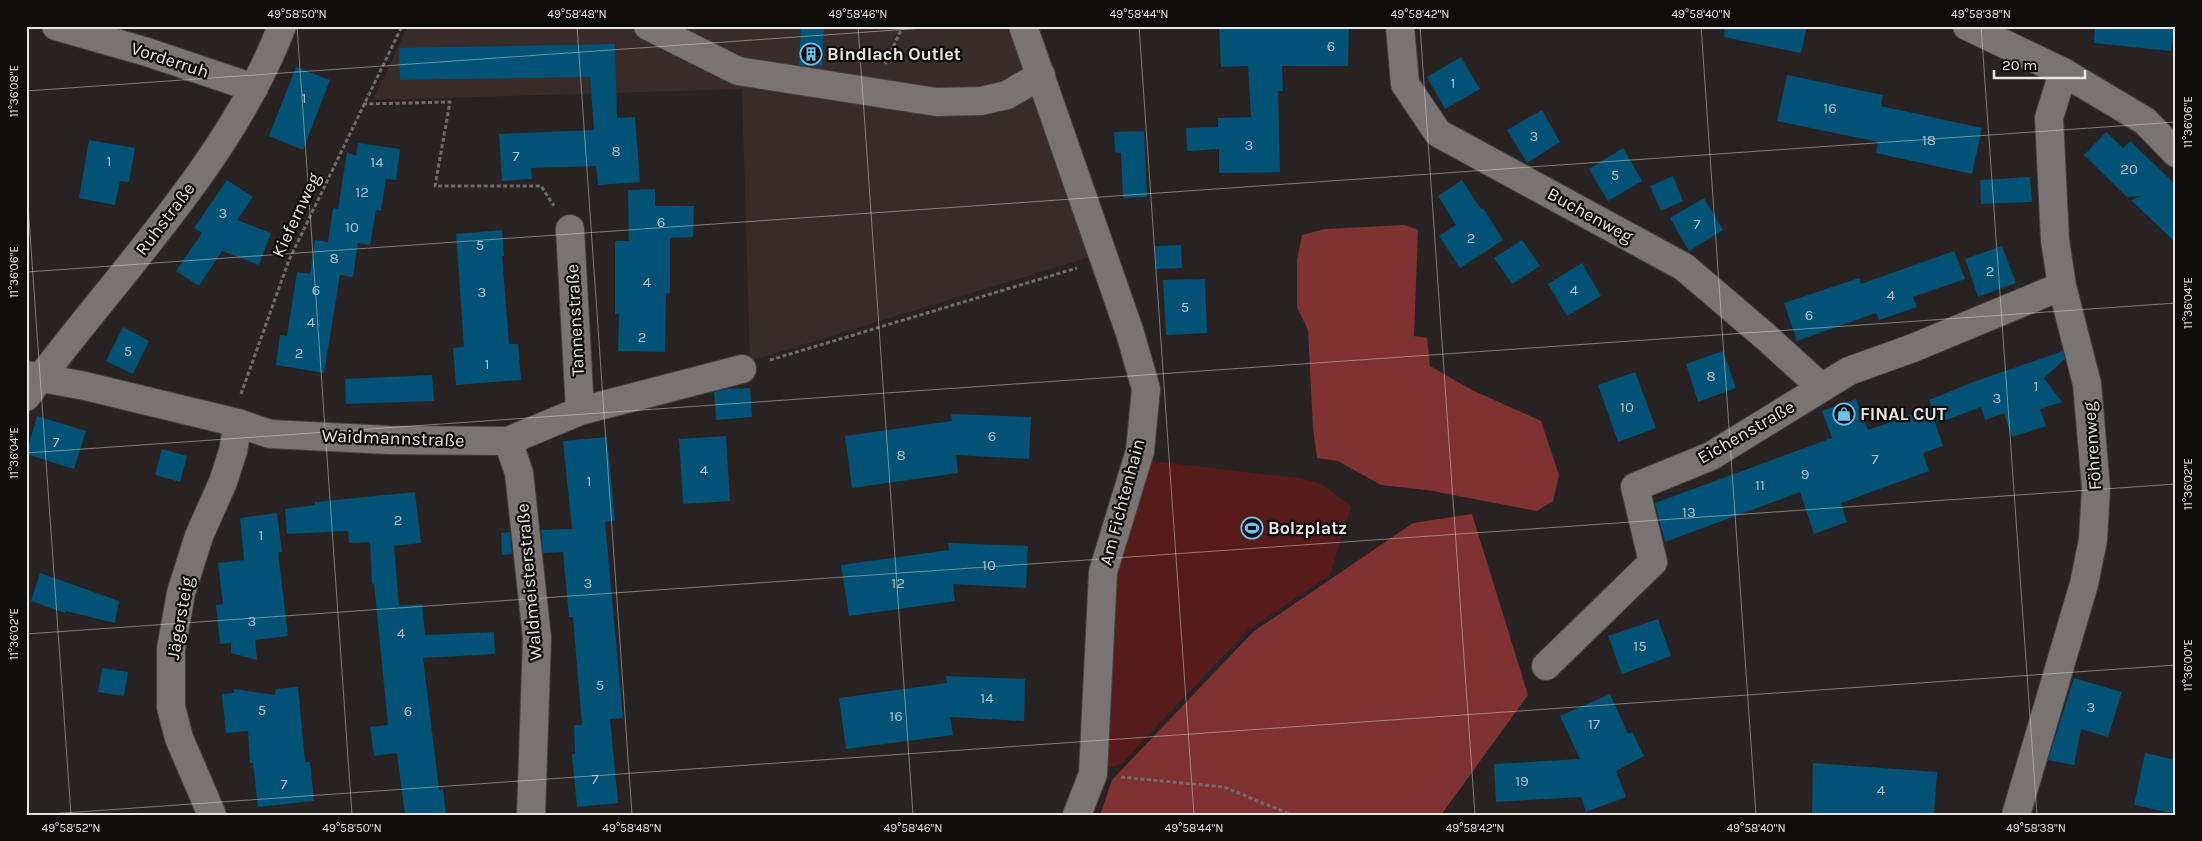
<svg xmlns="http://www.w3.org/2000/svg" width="2202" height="841" viewBox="0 0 2202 841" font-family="Karla,sans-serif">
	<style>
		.built { fill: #382c2b }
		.green { fill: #571b1c }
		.forest { fill: #803132 }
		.building { fill: #015274 }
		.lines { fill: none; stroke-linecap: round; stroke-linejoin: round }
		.minor-casing { stroke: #454040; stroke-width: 30 }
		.path { stroke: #706c6b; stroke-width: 3; stroke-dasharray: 4 2.5; stroke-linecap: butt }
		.minor { stroke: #797372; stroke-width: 28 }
		.ticks { fill: none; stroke: #e9e5e5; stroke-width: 1; stroke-opacity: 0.45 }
		.labels { text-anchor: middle; stroke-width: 4.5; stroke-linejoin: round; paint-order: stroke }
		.number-label { font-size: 15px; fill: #afc0c9 }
		.poi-label { font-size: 18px; font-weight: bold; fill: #e9e5e5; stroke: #0f0d0c; text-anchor: start }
		.street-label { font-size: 18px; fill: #e9e5e5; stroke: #0f0d0c }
		.neatline { fill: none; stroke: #e9e5e5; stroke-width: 2 }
		.ticks-label { font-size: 12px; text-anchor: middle; fill: #e9e5e5 }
	</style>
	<rect width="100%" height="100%" fill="#282322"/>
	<path class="built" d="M408 26H1008L1089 257 750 361 742 89 373 100Z"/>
	<path class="green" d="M1151 461 1299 478 1321 484 1351 506 1330 575 1247 631 1121 764 1100 770 1115 575Z"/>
	<path class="forest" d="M1405 225 1418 230 1414 336 1427 338 1430 366 1472 390 1541 421 1559 475 1553 501 1537 511 1427 490 1381 485 1338 461 1317 458 1313 428 1308 330 1297 307V260L1302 235 1325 229Z
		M1472 514 1528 695 1441 815H1100L1112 780 1253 632 1413 523Z"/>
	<path class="building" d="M801 26H824L822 66 799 65Z
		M1219 26H1349L1348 66H1282L1283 91H1278L1280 172 1219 173V149L1187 151 1186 128 1218 127V118L1251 117 1248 66 1221 67Z
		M1725 26H1807L1801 53 1724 37Z
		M2095 26H2174L2171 51 2094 43Z
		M615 44 617 118 635 117 640 182 598 185 596 166 531 168 532 179 502 181 499 134 594 130 590 77 400 80 399 48Z
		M1461 57 1480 89 1445 109 1427 77Z
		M296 67 330 80 303 150 269 136Z
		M1787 75 1883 95 1881 106 1982 128 1972 174 1876 153 1878 142 1777 121Z
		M1542 110 1560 142 1527 163 1507 130Z
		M1144 131 1147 197 1123 198 1121 153 1115 152 1114 132Z
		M2106 132 2123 148 2130 141 2176 185V243L2131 200 2142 196 2127 197 2084 155Z
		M89 140 135 148 129 182 120 181 115 205 79 198Z
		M358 143 400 149 396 180 386 179 381 211 376 210 370 245 358 243 353 277 340 275 324 373 276 365 280 335 287 336 297 272 310 274 315 240 328 242 333 208 338 209 347 152 356 156Z
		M1623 148 1642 181 1608 201 1589 169Z
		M1673 176 1683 201 1661 211 1650 186Z
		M2030 177 2032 202 1981 204 1980 180Z
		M227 180 253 197 237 220 271 233 259 265 222 251 199 286 176 271 202 233 194 228Z
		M1462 180 1481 209 1483 208 1503 240 1460 268 1439 236 1456 225 1438 196Z
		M655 189V206H694L693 237 670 238V293L666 294 665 352 618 351 619 314H615V241H629L628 190Z
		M1704 198 1723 230 1689 251 1670 218Z
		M502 230 504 256H502L509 344H518L521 380 456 385 453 348 464 347 456 234Z
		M1522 240 1540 266 1512 284 1494 258Z
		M1181 245 1182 268 1156 269 1155 246Z
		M2002 246 2016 283 1978 297 1965 259Z
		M1954 251 1965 279 1913 297 1917 307 1879 320 1876 313 1797 341 1784 303 1859 278 1861 284Z
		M1582 263 1601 296 1567 316 1548 284Z
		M1205 279 1207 333 1166 335 1163 280Z
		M123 327 149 341 133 374 106 361Z
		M1723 351 1736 388 1698 402 1686 364Z
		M2063 351 2065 359 2044 378 2062 402 2040 409 2046 426 2012 437 2004 413 1985 420 1981 407 1938 423 1929 400 1973 382Z
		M1635 372 1656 428 1618 442 1598 385Z
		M432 375 434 401 346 404 345 379Z
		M750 388 752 417 716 420 714 392 727 389Z
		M1856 399 1868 430 1930 408 1943 446 1923 453 1929 471 1841 503 1847 522 1814 534 1800 492 1665 542 1655 503 1832 438 1822 411Z
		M951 414 1031 417 1029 459 956 455 958 473 852 488 845 436 952 421Z
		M37 416 86 431 74 469 26 454Z
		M726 436 730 501 683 504 679 439Z
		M607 437 615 521 605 522 623 718 610 719 618 803 577 807 572 754H575L574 725H582L573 617H569L563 552 543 553 541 530 572 529 563 441Z
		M162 449 187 456 180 482 155 475Z
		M415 492 421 543 394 546 399 606 422 604 425 635 494 632 495 654 423 658 439 790 443 789 446 815H405L397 753 374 756 370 727 388 725 374 583 372 584 370 542 349 543 348 531 287 534 285 509 315 505V502Z
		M277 513 282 552H278L288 636 255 640 257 660 231 653V643L220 644 216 605 223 604 218 563 244 560 240 518Z
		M510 532 512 554 502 555 501 533Z
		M948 543 1028 546 1026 588 953 584 955 601 849 616 841 565 949 550Z
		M40 573 119 601 115 623 66 611 65 613 31 601Z
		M1658 619 1671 656 1622 674 1608 636Z
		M102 668 128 672 124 696 98 692Z
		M946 676 1025 679 1024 721 950 717 953 735 846 749 839 698 947 683Z
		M2074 678 2122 692 2108 737 2081 729 2074 765 2048 760Z
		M298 687 305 762H310L314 801 258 807 253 763H250L248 731 226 733 222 694 234 693V689L275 695 276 689Z
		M1610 694 1628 734 1632 732 1644 756 1616 771 1626 797 1586 812 1581 797 1496 802 1494 764 1580 759 1560 716Z
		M2145 753 2176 760V814L2134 805Z
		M1813 763 1937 772 1934 815H1812Z"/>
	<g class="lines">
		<g class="minor-casing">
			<path id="minor" d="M56 26 147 52 254 88
				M648 26 738 71 936 102 981 101 1007 95 1041 75
				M1023 26 1130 333 1146 389 1140 451 1103 572 1093 774 1077 815
				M1400 26 1405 84 1438 133 1684 267 1766 337 1821 387
				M1967 26 2063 72 2145 121 2176 153
				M570 229 580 411
				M26 375 85 386 238 423 270 434 389 440 508 441 580 411 742 369
				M26 397C112 280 230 163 282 26
				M508 441 519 473 537 638 531 815
				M1546 666 1653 562 1635 487 1711 456 1849 371 1913 348 2062 286
				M212 815 179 738 171 707V649L181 593 199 536 223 482 233 451 238 423
				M2016 815 2084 584 2093 540 2096 488 2087 384 2062 286 2055 240 2049 118 2063 72"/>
		</g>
		<path class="path" d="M885 64 903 26
			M363 104 450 102 435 186H541L554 206
			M770 360 1077 268
			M241 394 289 260 402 26
			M1121 777 1224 787 1292 815"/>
		<use href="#minor" class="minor"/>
	</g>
	<path class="ticks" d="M297 26 352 815M577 26 632 815M858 26 913 815M1139 26 1194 815M1420 26 1475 815M1701 26 1756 815M1981 26 2037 815M26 91 953 26M26 177 71 815M26 272 2176 122M26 453 2176 303M26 634 2176 484M35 815 2176 665"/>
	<defs>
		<g id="building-ring" transform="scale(1.125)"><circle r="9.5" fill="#0f0d0c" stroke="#6cc2f3" stroke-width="1.5"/><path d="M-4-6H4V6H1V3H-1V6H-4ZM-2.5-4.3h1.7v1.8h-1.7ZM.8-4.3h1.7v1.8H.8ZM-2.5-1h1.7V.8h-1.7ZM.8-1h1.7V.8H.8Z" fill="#6cc2f3"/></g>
		<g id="shop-ring" transform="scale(1.125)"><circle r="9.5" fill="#0f0d0c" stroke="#6cc2f3" stroke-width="1.5"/><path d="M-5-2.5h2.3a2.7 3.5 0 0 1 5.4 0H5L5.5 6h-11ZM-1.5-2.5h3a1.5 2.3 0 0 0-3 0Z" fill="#6cc2f3"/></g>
		<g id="stadium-ring" transform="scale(1.125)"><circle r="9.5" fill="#0f0d0c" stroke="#6cc2f3" stroke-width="1.5"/><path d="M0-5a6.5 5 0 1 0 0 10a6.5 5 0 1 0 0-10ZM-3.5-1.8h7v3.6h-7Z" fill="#6cc2f3"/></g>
	</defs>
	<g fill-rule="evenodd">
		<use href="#building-ring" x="811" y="54"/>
		<use href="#shop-ring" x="1844" y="414"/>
		<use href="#stadium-ring" x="1252" y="528"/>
	</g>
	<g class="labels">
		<g class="number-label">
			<text x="1331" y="51">6</text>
			<text x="1453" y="88">1</text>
			<text x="304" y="103">1</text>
			<text x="1830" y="113">16</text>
			<text x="1534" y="141">3</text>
			<text x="1929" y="145">18</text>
			<text x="1249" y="150">3</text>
			<text x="616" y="156">8</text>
			<text x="516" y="161">7</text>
			<text x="109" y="166">1</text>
			<text x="377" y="167">14</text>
			<text x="2129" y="174">20</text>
			<text x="1615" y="180">5</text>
			<text x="362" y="197">12</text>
			<text x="223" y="218">3</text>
			<text x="661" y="227">6</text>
			<text x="1697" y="229">7</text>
			<text x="352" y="232">10</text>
			<text x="1471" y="243">2</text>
			<text x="480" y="250">5</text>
			<text x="334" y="263">8</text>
			<text x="1990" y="276">2</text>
			<text x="647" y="287">4</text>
			<text x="316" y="295">6</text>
			<text x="1574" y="295">4</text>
			<text x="482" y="297">3</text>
			<text x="1891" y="300">4</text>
			<text x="1185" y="312">5</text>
			<text x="1809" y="320">6</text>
			<text x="311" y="327">4</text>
			<text x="642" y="342">2</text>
			<text x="128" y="356">5</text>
			<text x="299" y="358">2</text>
			<text x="487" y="369">1</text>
			<text x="1711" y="381">8</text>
			<text x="2036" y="391">1</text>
			<text x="1997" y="403">3</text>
			<text x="1627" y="412">10</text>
			<text x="992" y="441">6</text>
			<text x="56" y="447">7</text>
			<text x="901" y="460">8</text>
			<text x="1875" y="464">7</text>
			<text x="704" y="475">4</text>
			<text x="1805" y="479">9</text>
			<text x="589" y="486">1</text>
			<text x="1760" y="490">11</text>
			<text x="1689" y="517">13</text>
			<text x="398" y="525">2</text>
			<text x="261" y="540">1</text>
			<text x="989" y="570">10</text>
			<text x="588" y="588">3</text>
			<text x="898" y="588">12</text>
			<text x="252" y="626">3</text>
			<text x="401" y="638">4</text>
			<text x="1640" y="651">15</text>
			<text x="600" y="690">5</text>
			<text x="987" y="703">14</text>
			<text x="2091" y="712">3</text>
			<text x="262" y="715">5</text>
			<text x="408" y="716">6</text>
			<text x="896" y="721">16</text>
			<text x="1594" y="729">17</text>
			<text x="595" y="784">7</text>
			<text x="1522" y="786">19</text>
			<text x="284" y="789">7</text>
			<text x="1881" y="795">4</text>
		</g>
		<g class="poi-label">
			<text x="827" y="60">Bindlach Outlet</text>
			<text x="1860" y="420">FINAL CUT</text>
			<text x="1268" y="534">Bolzplatz</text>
		</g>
		<g class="street-label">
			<text transform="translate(170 60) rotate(18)" y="6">Vorderruh</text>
			<text transform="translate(296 215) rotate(-65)" y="6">Kiefernweg</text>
			<text transform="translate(1590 215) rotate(29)" y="6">Buchenweg</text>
			<text transform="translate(165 219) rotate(-53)" y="6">Ruhstraße</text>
			<text transform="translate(575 320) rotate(-93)" y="6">Tannenstraße</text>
			<text transform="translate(1746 432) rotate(-30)" y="6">Eichenstraße</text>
			<text transform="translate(393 438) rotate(2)" y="6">Waidmannstraße</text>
			<text transform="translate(2092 446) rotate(-94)" y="6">Föhrenweg</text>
			<text transform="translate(1122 502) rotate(-75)" y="6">Am Fichtenhain</text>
			<text transform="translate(529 582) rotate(-95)" y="6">Waldmeisterstraße</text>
			<text transform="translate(180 618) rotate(-80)" y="6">Jägersteig</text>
		</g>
	</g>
	<rect width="2202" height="841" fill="none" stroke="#0f0d0c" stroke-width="55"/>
	<path d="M1994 70v8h91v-8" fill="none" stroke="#e9e5e5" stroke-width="2.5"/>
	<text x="2002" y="70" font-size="15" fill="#e9e5e5" stroke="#0f0d0c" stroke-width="4" paint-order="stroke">20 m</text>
	<rect x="28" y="28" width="2146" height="786" class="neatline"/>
	<g class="ticks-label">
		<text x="297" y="18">49°58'50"N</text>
		<text x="577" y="18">49°58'48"N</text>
		<text x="858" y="18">49°58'46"N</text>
		<text x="1139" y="18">49°58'44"N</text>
		<text x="1420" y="18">49°58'42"N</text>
		<text x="1701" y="18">49°58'40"N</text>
		<text x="1981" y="18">49°58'38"N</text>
		<text transform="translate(14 91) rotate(-90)" y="4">11°36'08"E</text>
		<text transform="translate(2188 122) rotate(-90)" y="4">11°36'06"E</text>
		<text transform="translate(14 272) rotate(-90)" y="4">11°36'06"E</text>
		<text transform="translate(2188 303) rotate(-90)" y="4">11°36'04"E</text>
		<text transform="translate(14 453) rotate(-90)" y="4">11°36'04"E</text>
		<text transform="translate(2188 484) rotate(-90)" y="4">11°36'02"E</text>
		<text transform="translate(14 634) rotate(-90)" y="4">11°36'02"E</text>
		<text transform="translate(2188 665) rotate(-90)" y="4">11°36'00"E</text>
		<text x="71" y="832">49°58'52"N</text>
		<text x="352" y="832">49°58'50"N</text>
		<text x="632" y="832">49°58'48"N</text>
		<text x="913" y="832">49°58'46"N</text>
		<text x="1194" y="832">49°58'44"N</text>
		<text x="1475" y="832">49°58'42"N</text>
		<text x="1756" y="832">49°58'40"N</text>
		<text x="2036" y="832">49°58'38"N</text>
	</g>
</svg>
